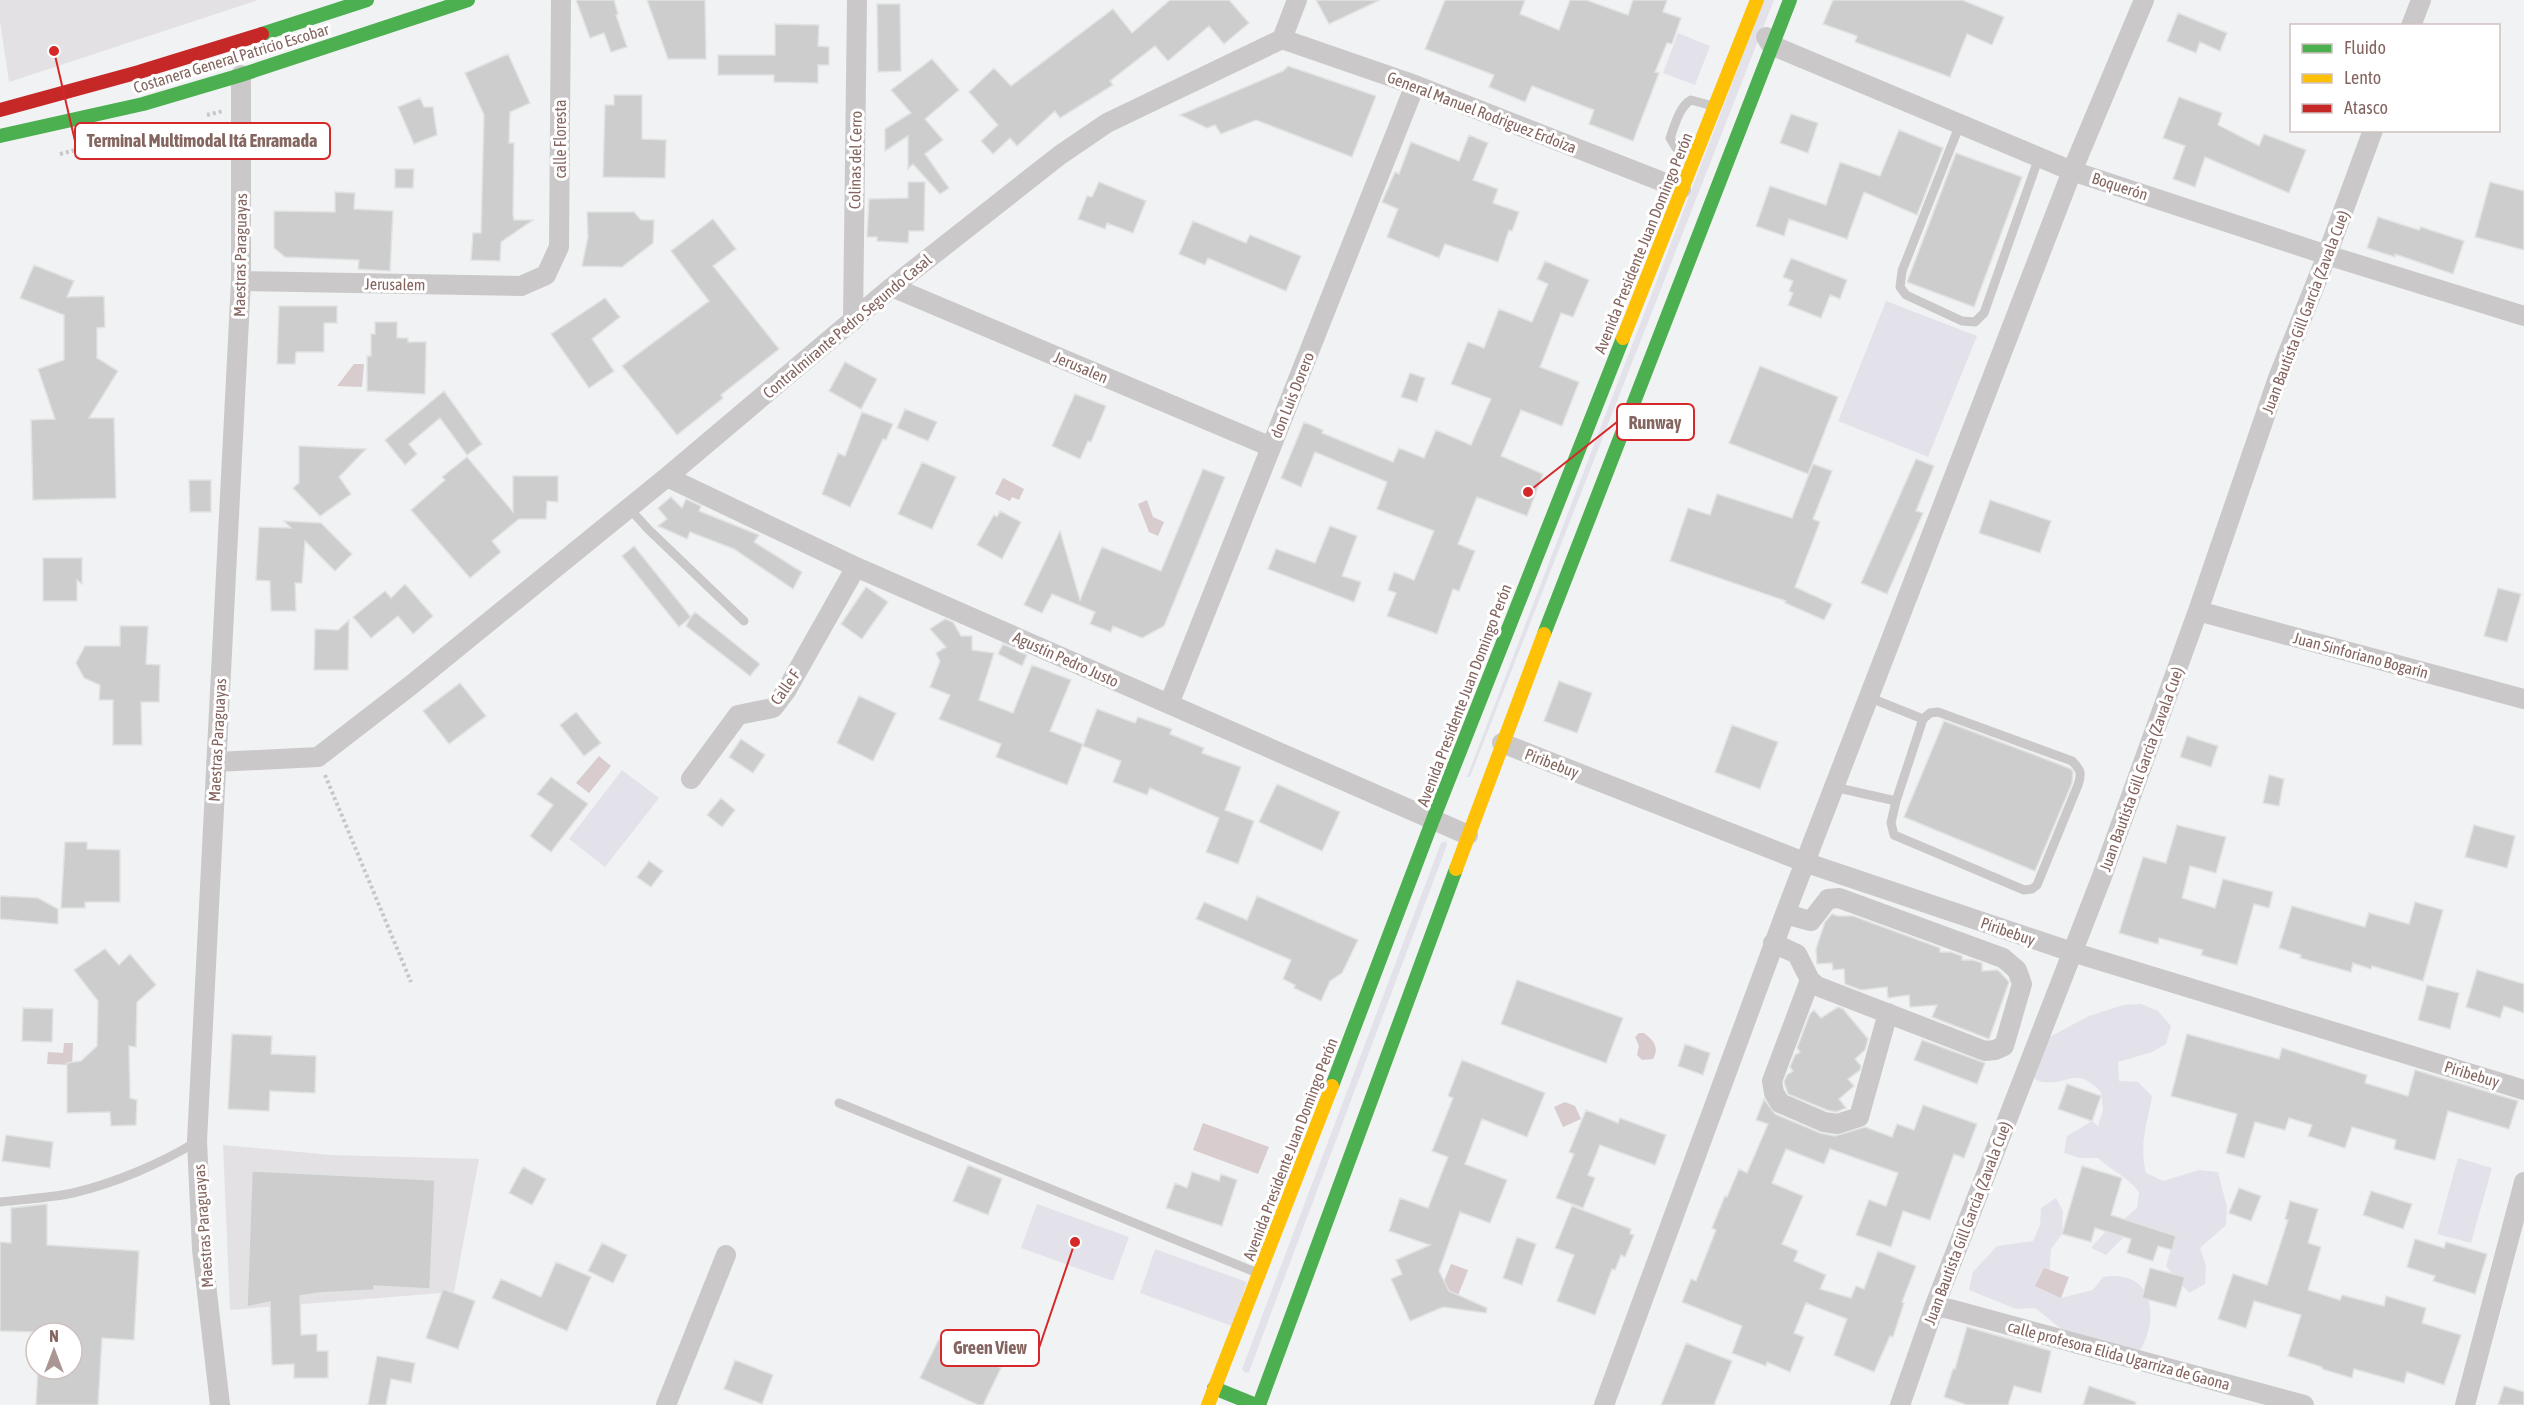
<svg xmlns="http://www.w3.org/2000/svg" width="2524" height="1405" viewBox="0 0 2524 1405" font-family="'Asap Condensed',sans-serif">
	<style>
		.built { fill: #e3e1e4 }
		.green { fill: #e3e2ea }
		.water { fill: #d8ccce }
		.building { fill: #cecdce; stroke: #e1e2e2; stroke-width: 1.5 }
		.lines { fill: none; stroke-linecap: round; stroke-linejoin: round }
		.path { stroke: #c8c7c6; stroke-width: 4; stroke-dasharray: 3 3; stroke-linecap: butt }
		.lane { stroke: #cbc8c9; stroke-width: 9 }
		.street { stroke: #cbc8c9; stroke-width: 20 }
		.fast { stroke: #4caf50; stroke-width: 14 }
		.slow { stroke: #ffc107; stroke-width: 14 }
		.jam { stroke: #c62828; stroke-width: 14 }
		.labels { text-anchor: middle; stroke-width: 6; stroke-linejoin: round; paint-order: stroke }
		.street-label { font-size: 16px; fill: #846560; stroke: #fff }
		.leader { fill: none; stroke: #d62828; stroke-width: 2 }
		.callout-dot { fill: #d62828; stroke: #fff; stroke-width: 2 }
		.callout { fill: #fff; stroke: #d62828; stroke-width: 2 }
		.callout-label { font-size: 18px; text-anchor: middle; font-weight: bold; fill: #846560 }
	</style>
	<rect width="100%" height="100%" fill="#f0f2f4"/>
	<path class="built" d="M0 0H258L9 82 0 21Z
		M223 1145 331 1155 479 1159 454 1292 230 1310Z"/>
	<path class="green" d="M1764 0H1774L1470 777H1467Z
		M1678 33 1710 46 1695 85 1663 73Z
		M1886 301 1977 336 1928 457 1838 421Z
		M622 770 659 798 605 867 569 839Z
		M1446 841 1447 845 1249 1372 1245 1373 1242 1369 1441 843Z
		M2141 1004 2158 1011 2171 1026 2166 1044 2152 1052 2118 1062 2119 1081 2138 1082 2152 1096C2147 1127 2139 1141 2146 1173L2163 1181 2199 1170 2218 1172 2227 1207 2226 1225 2200 1248 2206 1266 2205 1284 2189 1293 2166 1266 2171 1249 2137 1224 2106 1255 2091 1248 2106 1231H2110L2137 1208 2139 1192C2128 1177 2112 1171 2098 1158H2080L2064 1153 2067 1136 2092 1121 2098 1126 2103 1110 2101 1092C2075 1065 2071 1085 2042 1082 2036 1081 2030 1076 2025 1072L2042 1041 2089 1016 2123 1005Z
		M2458 1158 2492 1168 2471 1243 2437 1234Z
		M2056 1198 2063 1211 2062 1234 2051 1249 2049 1284 2061 1298 2093 1290 2103 1277C2152 1269 2160 1314 2141 1349L2124 1354 2064 1331 2035 1308 2016 1309 1969 1290 1973 1272 1997 1246 2033 1241 2040 1225 2041 1208Z
		M1037 1204 1129 1237 1113 1281 1021 1248Z
		M1155 1249 1247 1282 1232 1326 1140 1293Z"/>
	<path class="water" d="M354 364H364L362 387 337 386Z
		M1003 478 1024 489 1019 500 1012 497 1010 501 995 494Z
		M1147 500 1153 517 1164 522 1158 536 1149 532 1138 504Z
		M599 756 611 766 589 793 576 783Z
		M1639 1033H1644C1653 1040 1660 1047 1653 1059L1642 1060 1637 1055 1639 1046 1635 1037Z
		M64 1043H73L72 1065 47 1064 48 1052 63 1053Z
		M1565 1102 1575 1106 1581 1119 1563 1127 1554 1107Z
		M1203 1123 1269 1147 1258 1174 1193 1150Z
		M1451 1264 1468 1270 1457 1298 1440 1291Z
		M2044 1268 2069 1277 2061 1298 2035 1286Z"/>
	<path class="building" d="M576 0H614L618 14 616 15 627 47 611 52 604 33 590 38Z
		M647 0H705L706 59H668Z
		M1170 0H1229L1249 23 1224 44 1209 26 1168 61 1155 46 1110 81 1113 85 1060 118 1055 111 1017 146 1010 138 993 154 981 141 998 125 969 92 994 68 1011 86 1113 9 1132 33Z
		M1316 0H1380L1329 24Z
		M1445 0H1525L1520 14 1559 30 1570 0H1586L1628 15 1633 0H1667L1663 12 1681 18 1672 44 1667 43 1655 72 1659 73 1633 141 1589 124 1594 110 1532 86 1525 102 1489 87 1494 75 1425 49Z
		M1833 0H1962L2004 17 1992 45 1967 34 1950 77 1855 42 1857 36 1823 24Z
		M877 4H900L901 71 878 72Z
		M2178 13 2227 33 2220 51 2200 42 2196 53 2167 41Z
		M775 24 819 25 818 46 829 47V65H818V83L774 82V75H718V55H775Z
		M508 54 530 103 510 112 509 143H514L513 215 514 220H533L501 242 500 261 471 260 473 233H481L484 115 465 73Z
		M932 59 959 90 925 119 943 140 925 154 949 188 940 194 913 164 908 169V136L885 151V129L911 113 891 90Z
		M1288 66 1376 96 1352 157 1256 120 1221 134 1215 125 1207 128 1180 115 1283 71Z
		M614 95H642V139L666 140 665 178 603 177 605 105H614Z
		M2179 97 2222 113 2218 125 2259 146 2264 134 2306 150 2289 193 2205 157 2195 187 2173 179 2185 146 2163 138Z
		M420 98 424 107H433L437 135 414 144 398 107Z
		M1791 114 1818 123 1808 153 1780 143Z
		M1899 130 1943 148 1917 215 1864 192 1847 239 1789 219 1784 236 1756 226 1770 186 1826 205 1840 162 1880 176Z
		M1469 135 1488 143 1473 180 1498 189 1493 203 1519 212 1512 231 1509 230 1498 262 1445 244 1439 258 1387 237 1398 209 1382 202 1395 172 1399 174 1411 142 1459 161Z
		M1956 153 2022 177 1974 307 1907 282Z
		M395 169H414L413 188H395Z
		M908 182H925L924 231H909L908 243 877 241V237H867L869 199 908 198Z
		M1099 182 1146 201 1133 233 1107 223 1105 229 1078 219 1087 196 1092 197Z
		M2490 182 2524 191V250L2475 237Z
		M335 192 355 193 354 209 393 211 390 271 358 269 359 260 285 257 274 248V211L335 212Z
		M587 212H634L641 220H654L653 243 622 267 582 266 588 237Z
		M2378 217 2419 230 2421 227 2464 241 2453 274 2395 254V257L2367 248Z
		M713 219 736 249 713 266 779 349 721 395 723 398 677 435 622 366 709 301 671 251Z
		M1193 221 1246 243 1250 235 1301 256 1286 291 1208 258 1205 265 1179 254Z
		M1791 258 1847 280 1840 299 1830 295 1821 318 1788 305 1793 293 1789 291 1793 281 1783 277Z
		M1545 261 1589 280 1573 317 1561 313 1540 367 1579 382 1562 426 1521 410 1501 456 1543 474 1527 516 1477 497 1458 544 1475 551 1459 591 1453 589 1437 634 1387 616 1396 593 1388 590 1394 572 1414 580 1434 531 1377 509 1387 482 1315 452 1301 487 1281 478 1304 422 1323 430 1322 433 1393 462 1399 448 1424 458 1436 430 1471 445 1491 399 1451 384 1468 342 1484 348 1499 309 1532 322 1548 284 1537 279Z
		M34 265 74 281 67 297 104 296 105 327 97 328V358L118 371 89 418H114L116 498 33 500 31 420 55 419 38 369 64 360V315L20 298Z
		M605 298 620 317 592 339 614 371 589 388 551 334Z
		M279 306H337V323H324V352H296L295 364H277Z
		M375 322H397V338H408V342H426L425 394 367 391V356H371V334H375Z
		M845 362 877 379 861 409 829 391Z
		M1760 366 1838 397 1808 474 1729 443Z
		M1410 373 1425 378 1417 402 1401 397Z
		M444 391 482 444 467 455 440 418 409 444 417 454 405 465 385 440Z
		M1075 394 1106 406 1091 442 1088 441 1080 459 1052 446Z
		M905 409 937 422 928 441 897 428Z
		M862 412 893 424 886 440 883 439 850 507 822 494 838 453 845 456Z
		M299 446 366 449 339 477 351 494 320 516 293 488 299 483Z
		M467 457 513 512V476H558V502L547 501 546 519H519L492 541 501 552 470 578 411 510 445 480 442 477Z
		M1916 459 1934 466 1916 511 1923 513 1887 594 1861 583Z
		M922 462 956 477 932 529 898 514Z
		M1813 464 1832 471 1813 519 1820 522 1795 587 1832 604 1824 620 1785 603 1786 601 1670 561 1688 508 1710 515 1717 494 1792 518Z
		M1203 469 1225 477 1164 626 1142 638 1113 626 1111 632 1090 624 1095 612 1052 594 1042 613 1024 605 1060 531 1080 600 1102 547 1161 571Z
		M189 480H211V512H190Z
		M671 497 682 508 686 499 701 506 699 511 759 535 754 542 802 572 793 589 734 549 690 532 687 539 658 526 667 519 658 508Z
		M1990 500 2051 521 2040 553 1979 533Z
		M1000 511 1021 522 1002 559 977 545 994 515 997 517Z
		M284 521 321 523 352 554 335 571 305 541 302 583H295L296 611H271L270 581 256 580 259 527 291 528Z
		M1330 526 1357 536 1342 576 1361 582 1354 602 1268 569 1276 549 1315 563Z
		M634 546 691 617 695 612 760 664 750 676 686 626 691 617 679 627 622 556Z
		M43 558H82V584L77 580V601H43Z
		M405 584 433 616 413 634 398 616 371 638 353 617 385 591 391 598Z
		M866 587 888 602 862 639 841 624Z
		M2498 588 2521 594 2507 642 2484 636Z
		M945 619 953 622 961 636H972V650L994 653 979 700 1013 713 1032 665 1071 680 1050 731 1083 744 1067 785 996 757 1001 744 939 719 950 695 930 687 940 661 936 653 946 647 930 629Z
		M349 620 348 670H314L315 629 338 630Z
		M120 626H148L146 664 160 665 159 702H141L142 745H113V700H99L100 685 84 678 76 663 85 646H120Z
		M1003 644 1027 655 1022 666 998 654Z
		M1559 681 1592 693 1577 733 1544 721Z
		M460 683 486 716 449 744 423 711Z
		M859 696 896 713 873 761 837 743Z
		M1097 709 1135 723 1138 717 1172 729 1170 734 1204 748 1202 753 1241 767 1225 810 1254 821 1238 864 1206 852 1219 818 1150 788 1147 795 1113 782 1121 761 1083 746Z
		M576 712 601 743 584 756 560 725Z
		M1944 721 2032 754 2071 769 2073 772 2072 783 2035 871 1904 817Z
		M1732 725 1778 742 1760 789 1715 772Z
		M2187 736 2218 746 2211 767 2180 757Z
		M741 739 765 755 753 773 729 757Z
		M2269 775 2284 779 2279 806 2263 803Z
		M551 777 588 804 551 852 530 836 553 805 537 794Z
		M1277 784 1340 812 1322 851 1259 822Z
		M721 798 735 810 722 827 707 815Z
		M2177 825 2226 837 2216 873 2190 866 2182 898 2215 908 2223 879 2273 892 2269 908 2254 904 2237 965 2201 955 2203 950 2159 938 2158 944 2119 933 2143 857 2166 863Z
		M2474 825 2515 836 2507 868 2465 857Z
		M65 842H87V849L120 850V902H85V908H61Z
		M649 861 663 871 651 887 637 877Z
		M0 896 38 898 58 909V924L0 919Z
		M1257 896 1358 940 1342 973 1330 981 1321 1001 1294 988 1295 985 1283 979 1291 960 1196 919 1204 902 1247 920Z
		M2415 902 2443 910 2423 981 2372 966 2371 969 2353 963 2351 972 2300 958 2301 955 2279 948 2292 906 2365 927 2369 913 2409 924Z
		M1832 914 1838 916H1853L1940 948V952H1951L1962 956V960H1973L1982 963V971L1998 970 2009 982 1989 1039 1932 1017 1937 1005 1910 1007 1909 995 1888 998 1887 987 1861 990 1845 984 1844 969 1833 970 1832 963 1817 964 1816 949 1825 922Z
		M105 949 119 965 130 954 156 985 137 1002 136 1047 129 1046 130 1098 137 1100 136 1125 111 1126 110 1112 67 1113V1063L81 1061 97 1046 98 1001 74 970Z
		M2477 970 2524 984V1013L2504 1006 2500 1018 2466 1007Z
		M1517 980 1623 1018 1606 1063 1501 1024Z
		M2427 985 2459 993 2450 1029 2418 1020Z
		M1838 1007 1843 1009 1868 1039 1865 1050 1855 1059 1861 1066 1860 1070 1848 1079 1854 1086 1839 1099 1846 1108 1836 1112 1827 1110 1788 1094 1784 1082 1787 1075 1793 1071 1790 1067 1795 1055 1800 1052 1797 1048 1810 1014 1814 1010 1821 1018Z
		M23 1008 53 1009 52 1042 22 1041Z
		M232 1034 272 1036 271 1054 316 1056 315 1093 270 1091 269 1111 228 1109Z
		M2187 1034 2279 1059 2282 1048 2367 1075 2365 1083 2408 1096 2415 1070 2518 1101 2509 1129 2448 1111 2435 1160 2394 1149 2396 1140 2352 1127 2345 1148 2308 1136 2312 1125 2289 1118 2285 1130 2255 1122 2244 1158 2226 1153 2237 1114 2171 1096Z
		M1922 1040 1985 1063 1977 1084 1914 1060Z
		M1685 1044 1710 1053 1703 1075 1678 1066Z
		M1462 1060 1545 1093 1527 1137 1482 1119 1465 1164 1507 1180 1490 1223 1460 1212 1439 1271 1449 1291 1487 1308 1486 1313 1443 1307 1410 1321 1391 1279 1402 1274 1396 1260 1430 1245 1389 1231 1400 1198 1428 1208 1448 1157 1432 1151 1453 1098 1448 1096Z
		M2067 1084 2101 1096 2092 1121 2058 1109Z
		M1764 1099 1775 1114 1820 1133 1835 1136 1865 1127 1892 1137 1897 1124 1914 1130 1923 1105 1977 1124 1964 1158 1954 1154 1930 1220 1903 1211 1891 1247 1856 1235 1869 1200 1886 1206 1898 1173 1830 1149 1824 1164 1786 1149 1772 1183 1803 1196 1782 1244 1798 1251 1794 1261 1826 1275 1820 1289 1851 1298 1856 1286 1864 1289 1878 1251 1916 1266 1902 1302 1904 1303 1893 1337 1890 1336 1874 1372 1834 1355 1847 1319 1806 1303 1794 1333 1804 1337 1790 1372 1767 1362 1766 1366 1732 1353 1742 1326 1682 1302 1691 1279 1696 1281 1716 1230 1712 1228 1725 1196 1727 1197 1739 1169 1747 1173 1768 1124 1756 1120Z
		M1586 1110 1618 1123 1620 1118 1666 1135 1655 1165 1600 1145 1588 1175 1595 1178 1583 1208 1556 1198 1574 1154 1569 1152Z
		M6 1135 53 1142 50 1168 2 1161Z
		M968 1165 1002 1179 988 1215 953 1201Z
		M2082 1166 2122 1178 2111 1215 2176 1236 2172 1250 2158 1246 2153 1261 2127 1253 2131 1239 2095 1228 2091 1242 2062 1234Z
		M523 1167 546 1179 532 1205 509 1193Z
		M252 1171 435 1180 430 1289 374 1286V1290L319 1293 300 1296 301 1335 317 1334V1351H328V1378H294V1364L272 1365 270 1302 247 1307Z
		M1192 1172 1219 1181 1221 1174 1237 1180 1222 1226 1166 1208 1175 1183 1187 1188Z
		M2239 1188 2261 1196 2251 1221 2229 1213Z
		M2371 1191 2412 1204 2403 1229 2363 1215Z
		M2290 1201 2318 1209 2308 1243 2321 1247 2308 1290 2340 1300 2342 1295 2384 1306 2386 1296 2426 1308 2422 1323 2461 1335 2444 1385 2407 1372 2404 1383 2354 1369 2352 1378 2322 1369V1367L2288 1356 2301 1315 2254 1301 2246 1328 2218 1319 2233 1274 2267 1285 2288 1220 2285 1219Z
		M47 1204V1245L139 1251 134 1340 102 1338 98 1405H36L38 1369H72V1333L0 1331V1242L11 1243V1208Z
		M1572 1206 1631 1229 1630 1234 1634 1235 1625 1257 1621 1255 1615 1270 1612 1269 1595 1315 1557 1301 1574 1255 1555 1248Z
		M1517 1237 1536 1244 1522 1285 1503 1278Z
		M2415 1239 2444 1248 2446 1242 2487 1254 2475 1294 2433 1281 2435 1276 2407 1267Z
		M602 1243 627 1255 613 1283 588 1271Z
		M556 1262 591 1277 567 1331 492 1298 501 1279 541 1297Z
		M2150 1268 2185 1277 2176 1307 2142 1298Z
		M443 1289 475 1301 458 1349 426 1338Z
		M1967 1327 2051 1351 2041 1393 2014 1386 2008 1405H1967L1944 1397 1953 1369H1955Z
		M939 1339 1001 1368 983 1405H978L920 1378Z
		M1686 1343 1732 1361 1714 1405H1661Z
		M377 1356 415 1363 411 1383 391 1379 386 1405H368Z
		M735 1360 773 1375 762 1404 724 1389Z
		M2089 1386 2136 1402 2135 1405H2083Z
		M2504 1386 2524 1392V1405H2498Z"/>
	<g class="lines">
		<path class="path" d="M207 115 223 111
			M60 154 107 142
			M325 775 411 982"/>
		<path class="lane" d="M1960 124 1902 271 1900 287 1906 295 1962 321 1975 322 1984 313 2039 157
			M1692 156 1676 148 1670 138C1675 125 1679 107 1691 100L1713 106
			M629 508 648 529 744 621
			M1834 787 1896 801 1891 823 1894 835 2024 890 2032 889 2037 885 2078 785C2082 773 2081 770 2072 761L1938 712 1930 713 1923 719 1868 697
			M1896 801 1923 719
			M839 1103 1255 1272
			M0 1202C24 1199 50 1198 73 1193 115 1183 160 1164 196 1142"/>
		<path class="street" d="M2411 26 2421 0
			M1766 37 1771 45 2072 171 2327 255 2524 316
			M1282 39 1415 85 1681 189
			M241 281 521 286 546 275 559 247 561 0
			M892 287 1271 447
			M853 321 857 0
			M667 477 856 567 1468 835
			M2198 611 2524 699
			M1169 704 1415 85
			M1502 743 1804 862 2072 952 2524 1090
			M216 762 318 757 410 686 667 477 892 287 1060 155 1107 123 1282 39 1297 0
			M691 779 738 715 773 708 786 691 856 567
			M1773 943 1797 954 1810 980 1817 986 1985 1051 1995 1050 2004 1046 2022 984 2017 970 2003 958 1839 898 1828 899 1811 921 1785 914
			M1810 980 1772 1081 1774 1093 1780 1103 1824 1122 1837 1124 1859 1117 1888 1013
			M1935 1305 2304 1405
			M220 1405 202 1249 197 1141 241 281V75
			M666 1405 726 1255
			M1604 1405 1785 914 2072 171 2144 0
			M1900 1405 1935 1305 2101 879 2198 611 2278 378 2327 255 2373 130
			M2465 1405 2524 1182"/>
		<path class="fast" d="M262 34 367 0
			M0 136 143 104 241 75 468 0
			M1544 634 1790 0
			M1332 1086 1432 822 1623 338
			M1214 1388 1256 1405
			M1259 1405 1456 869"/>
		<path class="slow" d="M1623 338 1757 0
			M1456 869 1544 634
			M1208 1405 1332 1086"/>
		<path class="jam" d="M0 110 139 72 262 34"/>
	</g>
	<g class="labels">
		<g class="street-label">
			<text transform="translate(231 58) rotate(-17)" y="6">Costanera General Patricio Escobar</text>
			<text transform="translate(1482 112) rotate(21)" y="6">General Manuel Rodriguez Erdoiza</text>
			<text transform="translate(560 139) rotate(-90)" y="6">calle Floresta</text>
			<text transform="translate(855 160) rotate(-89)" y="6">Colinas del Cerro</text>
			<text transform="translate(2120 186) rotate(18)" y="6">Boquerón</text>
			<text transform="translate(1643 243) rotate(-68)" y="6">Avenida Presidente Juan Domingo Perón</text>
			<text transform="translate(240 255) rotate(-89)" y="6">Maestras Paraguayas</text>
			<text transform="translate(395 284) rotate(1)" y="6">Jerusalem</text>
			<text transform="translate(2305 312) rotate(-69)" y="6">Juan Bautista Gill Garcia (Zavala Cue)</text>
			<text transform="translate(847 326) rotate(-40)" y="6">Contralmirante Pedro Segundo Casal</text>
			<text transform="translate(1081 367) rotate(23)" y="6">Jerusalen</text>
			<text transform="translate(1292 395) rotate(-68)" y="6">don Luis Dorero</text>
			<text transform="translate(2361 655) rotate(15)" y="6">Juan Sinforiano Bogarín</text>
			<text transform="translate(1066 659) rotate(24)" y="6">Agustín Pedro Justo</text>
			<text transform="translate(785 687) rotate(-55)" y="6">Calle F</text>
			<text transform="translate(1464 695) rotate(-69)" y="6">Avenida Presidente Juan Domingo Perón</text>
			<text transform="translate(217 740) rotate(-87)" y="6">Maestras Paraguayas</text>
			<text transform="translate(1552 763) rotate(21)" y="6">Piribebuy</text>
			<text transform="translate(2141 769) rotate(-70)" y="6">Juan Bautista Gill Garcia (Zavala Cue)</text>
			<text transform="translate(2008 931) rotate(19)" y="6">Piribebuy</text>
			<text transform="translate(2472 1074) rotate(17)" y="6">Piribebuy</text>
			<text transform="translate(1290 1149) rotate(-69)" y="6">Avenida Presidente Juan Domingo Perón</text>
			<text transform="translate(1967 1223) rotate(-69)" y="6">Juan Bautista Gill Garcia (Zavala Cue)</text>
			<text transform="translate(203 1226) rotate(-94)" y="6">Maestras Paraguayas</text>
			<text transform="translate(2119 1355) rotate(15)" y="6">calle profesora Elida Ugarriza de Gaona</text>
		</g>
	</g>
	<path class="leader" d="M54 51L75 141M1528 492L1617 422M1075 1242L1039 1348"/>
	<g class="callout-dot">
		<circle cx="54" cy="51" r="6"/>
		<circle cx="1528" cy="492" r="6"/>
		<circle cx="1075" cy="1242" r="6"/>
	</g>
	<g class="callout">
		<rect x="75" y="123" width="255" height="36" rx="6"/>
		<rect x="1617" y="404" width="77" height="36" rx="6"/>
		<rect x="941" y="1330" width="98" height="36" rx="6"/>
	</g>
	<g class="callout-label">
		<text x="202" y="147">Terminal Multimodal Itá Enramada</text>
		<text x="1655" y="429">Runway</text>
		<text x="990" y="1354">Green View</text>
	</g>
	<rect x="2290" y="24" width="210" height="108" fill="#ffffff" stroke="#cec1bf" stroke-width="1.5"/>
	<rect x="2302" y="44" width="30" height="9" fill="#4caf50" stroke="#cec1bf" stroke-width="1.5"/>
	<text x="2344" y="54" font-size="18" fill="#846560">Fluido</text>
	<rect x="2302" y="74" width="30" height="9" fill="#ffc107" stroke="#cec1bf" stroke-width="1.5"/>
	<text x="2344" y="84" font-size="18" fill="#846560">Lento</text>
	<rect x="2302" y="104" width="30" height="9" fill="#c62828" stroke="#cec1bf" stroke-width="1.5"/>
	<text x="2344" y="114" font-size="18" fill="#846560">Atasco</text>
	<g transform="translate(54 1351)"><circle r="28" fill="#ffffff" stroke="#cec1bf" stroke-width="1.5"/>
	<path d="M0-4.5L10 22L0 15L-10 22Z" fill="#aa9694"/>
	<text y="-9" font-size="16" font-weight="bold" text-anchor="middle" fill="#846560">N</text>
	</g>
</svg>
